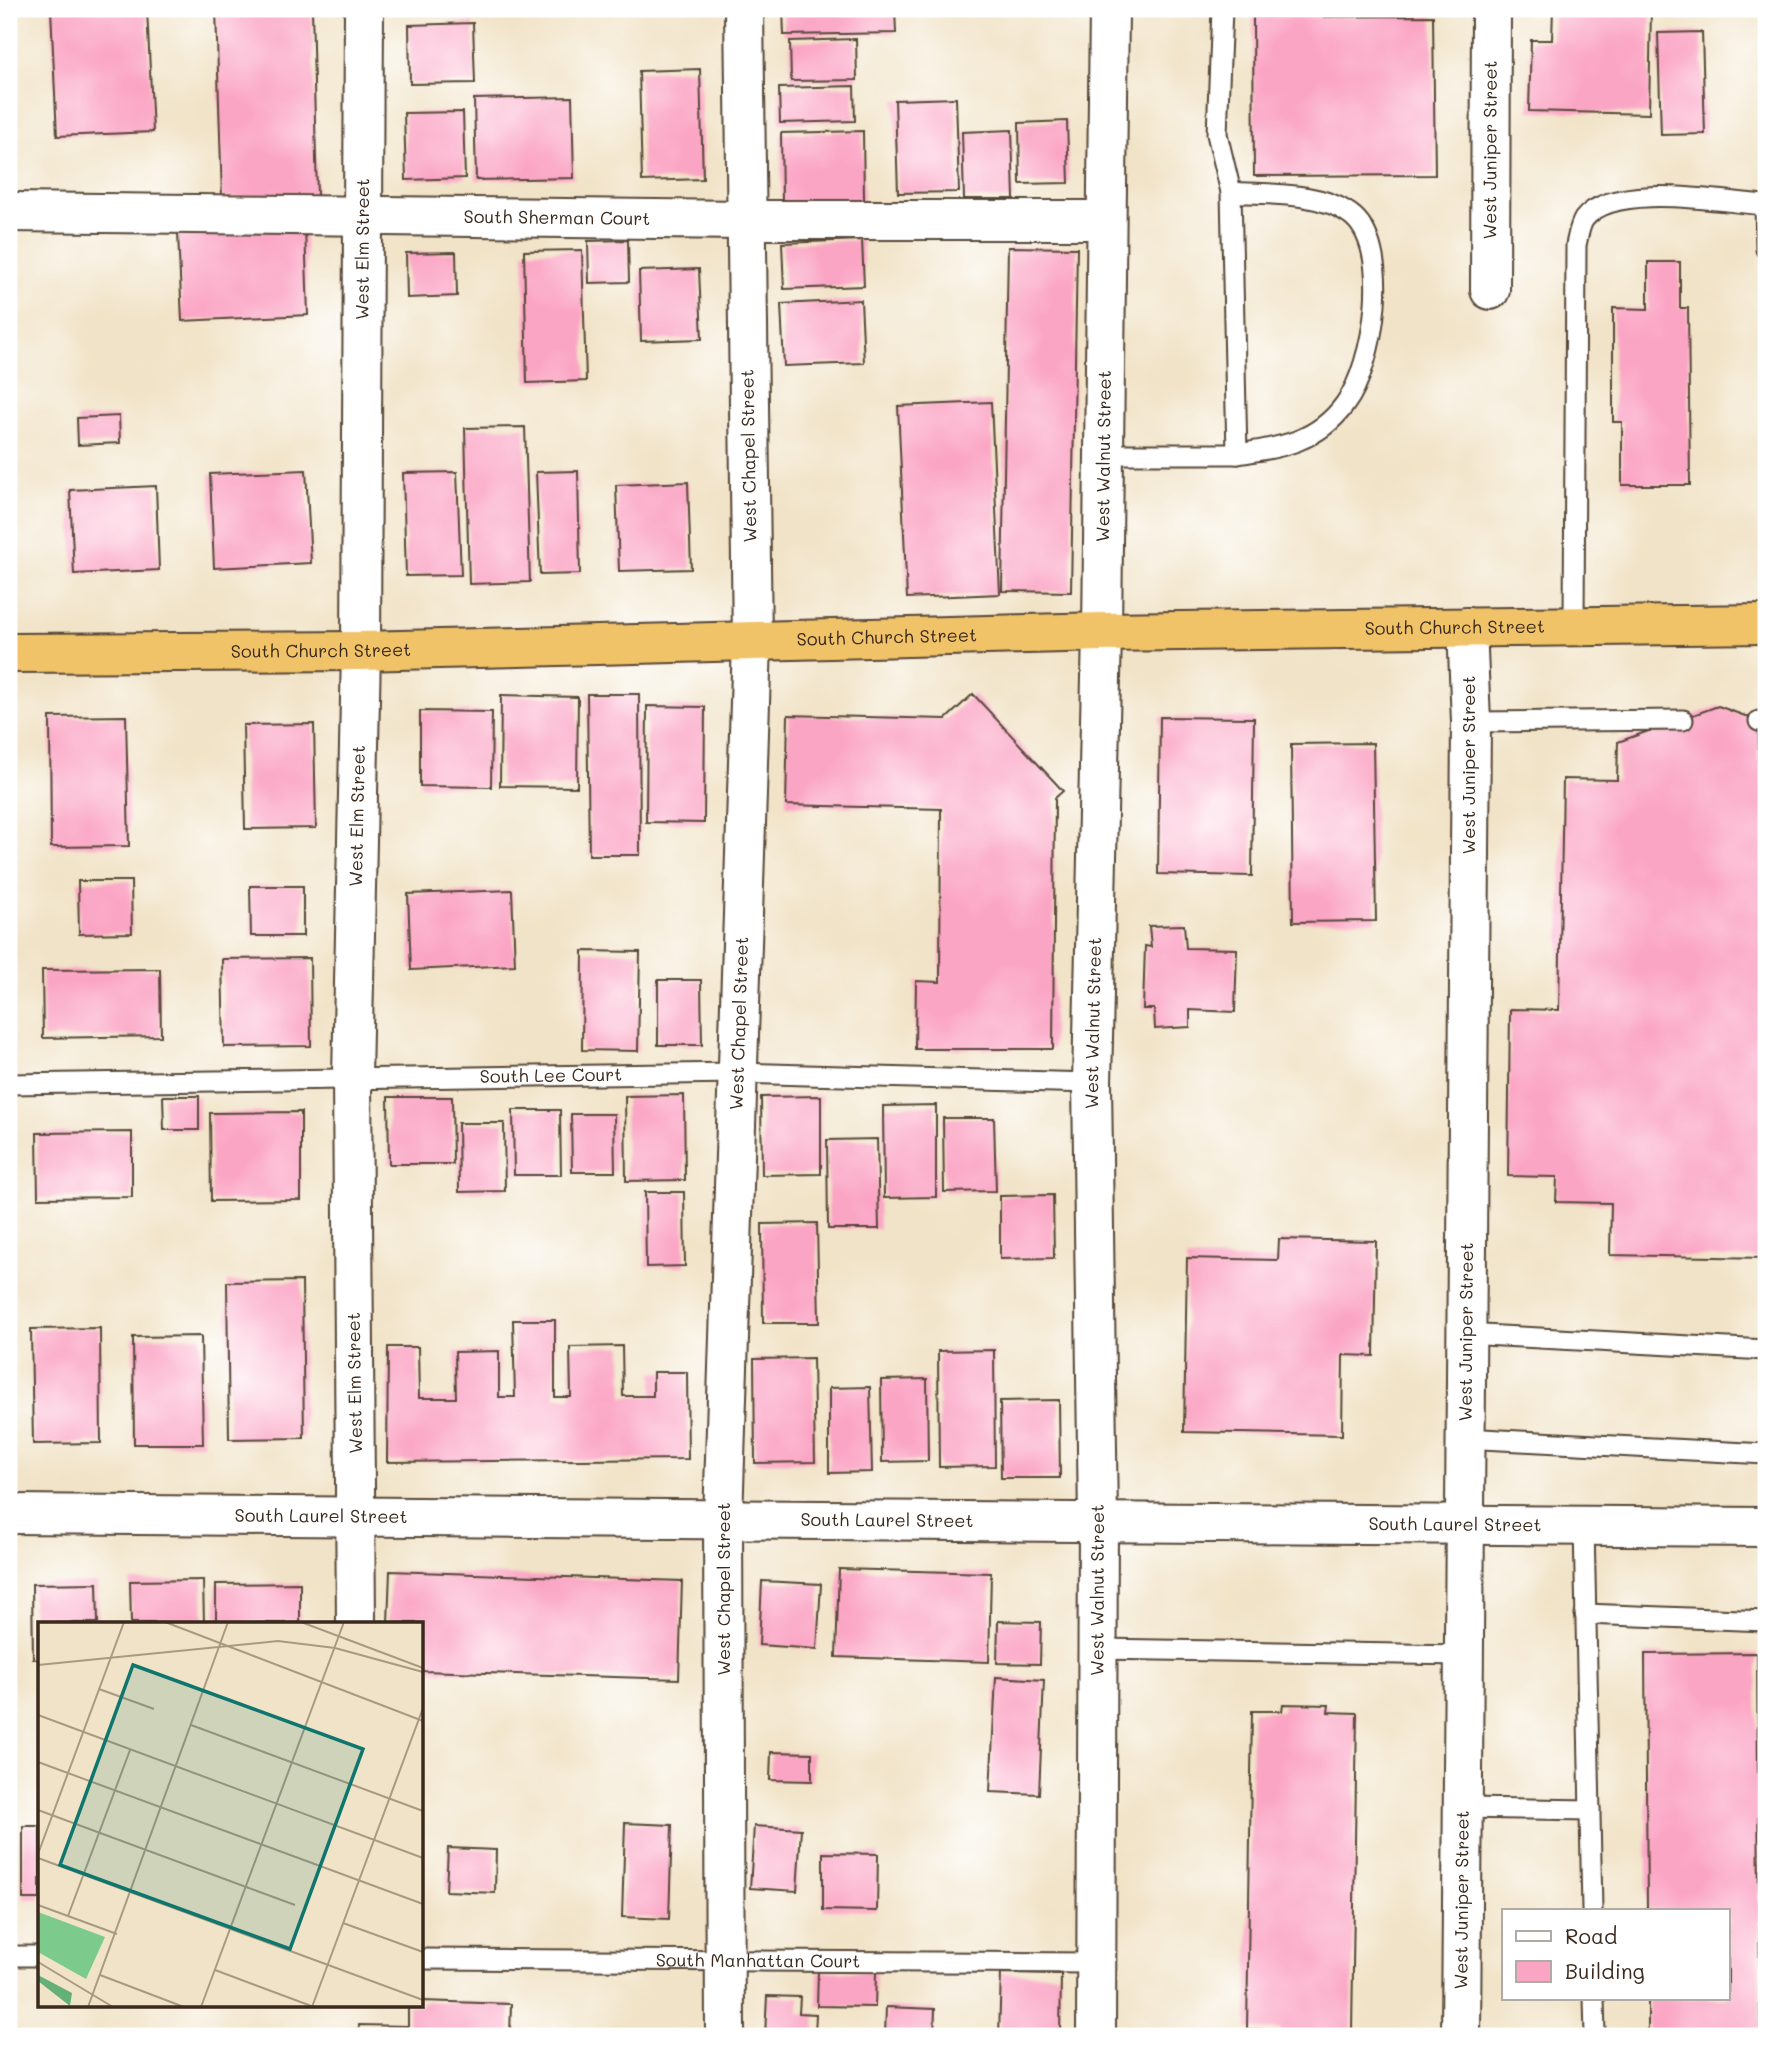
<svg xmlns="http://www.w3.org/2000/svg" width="1775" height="2045" viewBox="0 0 1775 2045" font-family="Mali,sans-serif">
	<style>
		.building { fill: #fba5c4 }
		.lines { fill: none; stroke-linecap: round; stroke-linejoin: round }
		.service-casing { stroke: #564637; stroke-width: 23 }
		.minor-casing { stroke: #564637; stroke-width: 42 }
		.trunk-casing { stroke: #564637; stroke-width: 42 }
		.service { stroke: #fff; stroke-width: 19 }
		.minor { stroke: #fff; stroke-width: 38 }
		.trunk { stroke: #f1c369; stroke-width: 38 }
		.labels { text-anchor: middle; stroke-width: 6; stroke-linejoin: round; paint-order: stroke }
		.street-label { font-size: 18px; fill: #3b2a1e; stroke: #fff }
		.inset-road { fill: none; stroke: #a89983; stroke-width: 2 }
		.view { fill: #0f766e; fill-opacity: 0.15; stroke: #0f766e; stroke-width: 3.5 }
		.inset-edge { fill: none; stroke: #3b2a1e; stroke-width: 3.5 }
	</style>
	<rect width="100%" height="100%" fill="#fff"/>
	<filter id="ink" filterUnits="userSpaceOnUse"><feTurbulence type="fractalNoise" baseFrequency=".0143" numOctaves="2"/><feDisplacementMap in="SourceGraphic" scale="14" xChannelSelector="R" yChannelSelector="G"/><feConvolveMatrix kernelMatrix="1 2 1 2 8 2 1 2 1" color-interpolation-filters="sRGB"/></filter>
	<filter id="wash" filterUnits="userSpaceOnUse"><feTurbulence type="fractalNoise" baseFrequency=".00686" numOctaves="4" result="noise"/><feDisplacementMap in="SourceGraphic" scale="28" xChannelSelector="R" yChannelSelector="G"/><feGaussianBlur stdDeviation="1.57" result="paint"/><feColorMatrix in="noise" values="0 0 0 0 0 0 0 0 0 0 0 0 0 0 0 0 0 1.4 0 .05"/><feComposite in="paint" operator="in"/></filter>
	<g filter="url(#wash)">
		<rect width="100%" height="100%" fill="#f1e3c7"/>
		<g id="blocks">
			<path class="building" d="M51 9H147L153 132 57 136Z
				M216 9H312L317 196 222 198Z
				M783 9H895L896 33 784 35Z
				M1553 9H1651L1649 114 1529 111 1531 40H1552Z
				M1433 16 1435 175 1254 176 1253 17Z
				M473 23 475 83 410 84 409 25Z
				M1702 32 1705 134 1661 135 1658 33Z
				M856 39 857 80 791 81 790 41Z
				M700 69 703 179 642 181 639 71Z
				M854 86 855 121 780 123 779 88Z
				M572 97 574 178 476 180 474 99Z
				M956 98 959 192 898 193 895 100Z
				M463 112 465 178 406 180 404 113Z
				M1067 121 1069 183 1020 184 1019 123Z
				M1012 130 1014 199H964L962 132Z
				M863 131 864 200 782 202 781 133Z
				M305 228 308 315 182 321 178 233Z
				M628 240 629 282 589 283 588 241Z
				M862 240 864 286 784 289 782 243Z
				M1008 247 1077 248 1071 592 1002 591Z
				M582 250 586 381 527 383 524 251Z
				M456 252 457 296 407 298 406 253Z
				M1648 262H1680V308H1688L1690 485H1622V422H1613V308L1648 309Z
				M699 269 702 339 641 341 639 271Z
				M861 300 864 363 784 366 781 304Z
				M991 402 1000 594 907 598 898 406Z
				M119 416 120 443 78 445 77 418Z
				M525 427 530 582 469 584 465 428Z
				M306 470 311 563 214 568 210 474Z
				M578 471 580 574 540 575 536 472Z
				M457 472 461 575 406 576 403 473Z
				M688 482 691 569 619 571 616 485Z
				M156 486 159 570 74 574 70 490Z
				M587 694H639L640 855H589Z
				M973 694 1063 791 1055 798 1053 1049H915L916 981 940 982 941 809 786 805 788 715 946 719Z
				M501 695 578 697 577 787 500 786Z
				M647 706 705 707 704 823 646 822Z
				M1718 706 1759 721 1758 761H1766V1258L1610 1255 1611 1203 1556 1202 1557 1177 1508 1176 1510 1009 1559 1010 1563 779 1617 780 1618 742Z
				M420 711 492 712 491 787 420 786Z
				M126 716 129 846 51 847 50 717Z
				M1160 717 1254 718 1252 876 1158 874Z
				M314 724 316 828 245 829 243 725Z
				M1373 743 1376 921 1293 922 1291 744Z
				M78 881H131L132 933 79 934Z
				M250 886H303V936H251Z
				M512 890 515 965 411 970 408 894Z
				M1184 925 1186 948 1237 949 1235 1012 1190 1010V1027L1155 1029 1154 1009H1143L1145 946 1151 947 1149 926Z
				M583 951 640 952 638 1051 582 1050Z
				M310 958 311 1046 224 1047 222 959Z
				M160 969 161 1036 43 1038 42 970Z
				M658 980H701L702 1045H658Z
				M684 1095 685 1180 626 1181 625 1096Z
				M163 1096H199V1130H164Z
				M821 1096V1174L762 1175 761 1097Z
				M388 1097H452L453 1164H389Z
				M936 1105V1197L884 1198 883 1106Z
				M513 1110H560L561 1175H514Z
				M301 1112V1200L211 1201 210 1113Z
				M571 1114H614L615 1172H572Z
				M943 1118H994L996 1191 944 1192Z
				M458 1123H504L505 1191 459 1192Z
				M132 1132V1197L38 1198 37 1133Z
				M877 1139 879 1229H828L827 1140Z
				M645 1192H684L685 1266 646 1267Z
				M1053 1195 1054 1258 1000 1259V1196Z
				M817 1223 819 1323H763L762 1224Z
				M1279 1239 1376 1241 1374 1356 1343 1355 1342 1435 1184 1432 1187 1258 1278 1260Z
				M302 1281 304 1438 229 1439 227 1282Z
				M513 1320H555V1397H571L570 1347 622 1346 623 1396H653V1372H687L688 1459 387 1462 388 1347H418L419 1398H456L455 1352 499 1351V1397H515Z
				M100 1328 101 1443 33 1444 31 1329Z
				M201 1336 203 1444H134L133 1337Z
				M994 1350 995 1466 939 1467 938 1351Z
				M813 1358 815 1462 755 1463 754 1359Z
				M927 1379 928 1461 882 1462 881 1380Z
				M870 1387 872 1472 829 1473V1388Z
				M1059 1400 1060 1478H1001L1000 1401Z
				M839 1569 991 1573 989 1662 836 1657Z
				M390 1571 682 1581 679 1679 422 1671V1623H388Z
				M203 1580 204 1623H131L130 1581Z
				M762 1581 821 1584 817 1649 759 1645Z
				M97 1583 98 1623H40V1659H33L32 1584Z
				M300 1583V1623H216V1584Z
				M998 1621 1041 1622 1040 1664 997 1663Z
				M1757 1653 1760 2036H1648V1998H1728V1910H1647L1645 1654Z
				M996 1677 1044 1680 1039 1794 990 1792Z
				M1283 1704 1329 1705 1328 1712 1357 1713 1352 2031H1327V2036H1281V2030L1247 2029 1252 1711H1282Z
				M771 1752 812 1753V1781L770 1780Z
				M625 1823 672 1825 669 1919 622 1917Z
				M23 1826H40V1899H23Z
				M754 1826 801 1829 797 1891 750 1888Z
				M448 1848 496 1850 495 1893 446 1891Z
				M823 1853 878 1854 877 1911 823 1910Z
				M818 1971 876 1972 875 2007 817 2006Z
				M1001 1973 1061 1974 1060 2036H999Z
				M767 1996 800 1997 799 2013 816 2014 815 2036H765Z
				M422 2001 511 2004 510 2036H358L359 2025 408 2026V2005H422Z
				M886 2007 935 2009 934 2036H885Z"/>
		</g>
	</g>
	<g filter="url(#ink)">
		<use href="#blocks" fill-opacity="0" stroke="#564637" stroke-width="2"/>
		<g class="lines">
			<g class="service-casing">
				<g id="service">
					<path d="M1231 192C1268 195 1319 191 1350 214 1394 245 1374 366 1345 404 1318 442 1279 448 1237 454"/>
					<path d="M1103 454H1237L1231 192 1217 134 1222 9"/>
					<path d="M1574 626 1576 245C1578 237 1579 227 1584 219 1613 181 1722 202 1765 205L1766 249"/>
					<path d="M1759 721H1766"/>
					<path d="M1471 722 1683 720"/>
					<path id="s1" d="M9 1084 737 1073 1092 1083"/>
					<path d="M1464 1334 1766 1350"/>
					<path d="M1464 1438 1766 1454"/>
					<path d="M1584 1526 1592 1910"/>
					<path d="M1585 1614 1766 1621"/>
					<path d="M1098 1649 1463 1655"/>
					<path d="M1462 1808 1590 1810"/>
					<path d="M9 1956H40"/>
					<path id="s2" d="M422 1959 1096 1963"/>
					<path d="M1594 1998 1595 2036"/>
				</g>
			</g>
			<g class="minor-casing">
				<g id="minor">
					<path id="s3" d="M9 212 745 220H1104"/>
					<path id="s4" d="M1490 290 1491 9"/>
					<path id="s5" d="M9 1514 1766 1527"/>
					<path id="s6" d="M356 1623 352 1077 361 651 364 9"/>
					<path id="s7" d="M725 2036 723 1519 752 642 744 9"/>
					<path id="s8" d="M1096 2036 1098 1522 1092 1083 1102 632 1109 9"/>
					<path id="s9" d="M1461 2036 1471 722 1467 627"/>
				</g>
			</g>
			<g class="trunk-casing">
				<g id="trunk">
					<path id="s10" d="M9 653 361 651 1102 632 1766 624"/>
				</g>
			</g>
			<use href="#service" class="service"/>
			<use href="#minor" class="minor"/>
			<use href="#trunk" class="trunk"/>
		</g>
	</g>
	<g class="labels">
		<g class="street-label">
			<text dy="6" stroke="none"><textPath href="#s4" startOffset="140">West Juniper Street</textPath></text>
			<text dy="6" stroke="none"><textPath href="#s3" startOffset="548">South Sherman Court</textPath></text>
			<text dy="6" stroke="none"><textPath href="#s6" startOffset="1374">West Elm Street</textPath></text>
			<text transform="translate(749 456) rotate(-91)" y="6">West Chapel Street</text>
			<text dy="6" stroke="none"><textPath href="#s8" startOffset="1580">West Walnut Street</textPath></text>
			<text dy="6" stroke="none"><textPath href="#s10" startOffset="1446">South Church Street</textPath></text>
			<text dy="6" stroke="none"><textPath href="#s10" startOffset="878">South Church Street</textPath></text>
			<text dy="6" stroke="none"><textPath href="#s10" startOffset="312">South Church Street</textPath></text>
			<text transform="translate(1469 765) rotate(-90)" y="6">West Juniper Street</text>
			<text dy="6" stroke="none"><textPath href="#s6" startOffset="807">West Elm Street</textPath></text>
			<text dy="6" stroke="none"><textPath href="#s7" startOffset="1013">West Chapel Street</textPath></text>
			<text dy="6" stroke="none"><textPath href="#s8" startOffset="1013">West Walnut Street</textPath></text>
			<text dy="6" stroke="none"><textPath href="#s1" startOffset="542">South Lee Court</textPath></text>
			<text dy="6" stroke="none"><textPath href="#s9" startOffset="704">West Juniper Street</textPath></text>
			<text transform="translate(355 1383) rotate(-91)" y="6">West Elm Street</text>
			<text dy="6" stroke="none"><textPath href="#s5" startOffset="312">South Laurel Street</textPath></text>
			<text dy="6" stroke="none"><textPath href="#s5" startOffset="878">South Laurel Street</textPath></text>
			<text dy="6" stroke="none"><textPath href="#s5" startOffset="1446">South Laurel Street</textPath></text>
			<text transform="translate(724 1589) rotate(-90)" y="6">West Chapel Street</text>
			<text dy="6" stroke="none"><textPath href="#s8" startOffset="446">West Walnut Street</textPath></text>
			<text dy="6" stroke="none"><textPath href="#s9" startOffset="136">West Juniper Street</textPath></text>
			<text dy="6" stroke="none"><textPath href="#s2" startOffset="336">South Manhattan Court</textPath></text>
		</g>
	</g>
	<g transform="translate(38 1622)">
		<rect width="385" height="385" fill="#f1e3c7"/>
		<path d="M0 353 34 371 32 384 0 359Z" fill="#65af78"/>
		<path d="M0 290 67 315 48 357 0 330Z" fill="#7ccb8c"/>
		<path class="inset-road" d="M127 0 385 99M263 0 385 46M0 43 240 19 297 26 385 50M61 67 116 87M0 93 385 236M153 103 385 189M0 140 385 282M0 188 257 283M0 232 86 0M0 236 385 378M0 283 79 312M30 294 92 128M305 301 385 330M0 340 75 385M177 348 276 385M62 353 146 385M50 385 190 0M163 385 306 0M274 385 385 86"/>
		<path class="view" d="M95 43 325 127 252 327 22 243Z"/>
		<rect width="385" height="385" class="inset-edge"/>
	</g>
	<rect width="1775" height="2045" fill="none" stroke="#fff" stroke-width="35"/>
	<rect x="1502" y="1909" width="228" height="91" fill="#ffffff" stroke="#b1aaa5" stroke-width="2"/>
	<rect x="1516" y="1931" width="35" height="10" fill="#ffffff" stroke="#b1aaa5" stroke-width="2"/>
	<text x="1565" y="1944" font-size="21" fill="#3b2a1e">Road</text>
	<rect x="1516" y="1961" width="35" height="21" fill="#fba5c4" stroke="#b1aaa5" stroke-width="2"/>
	<text x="1565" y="1979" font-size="21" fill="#3b2a1e">Building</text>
</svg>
